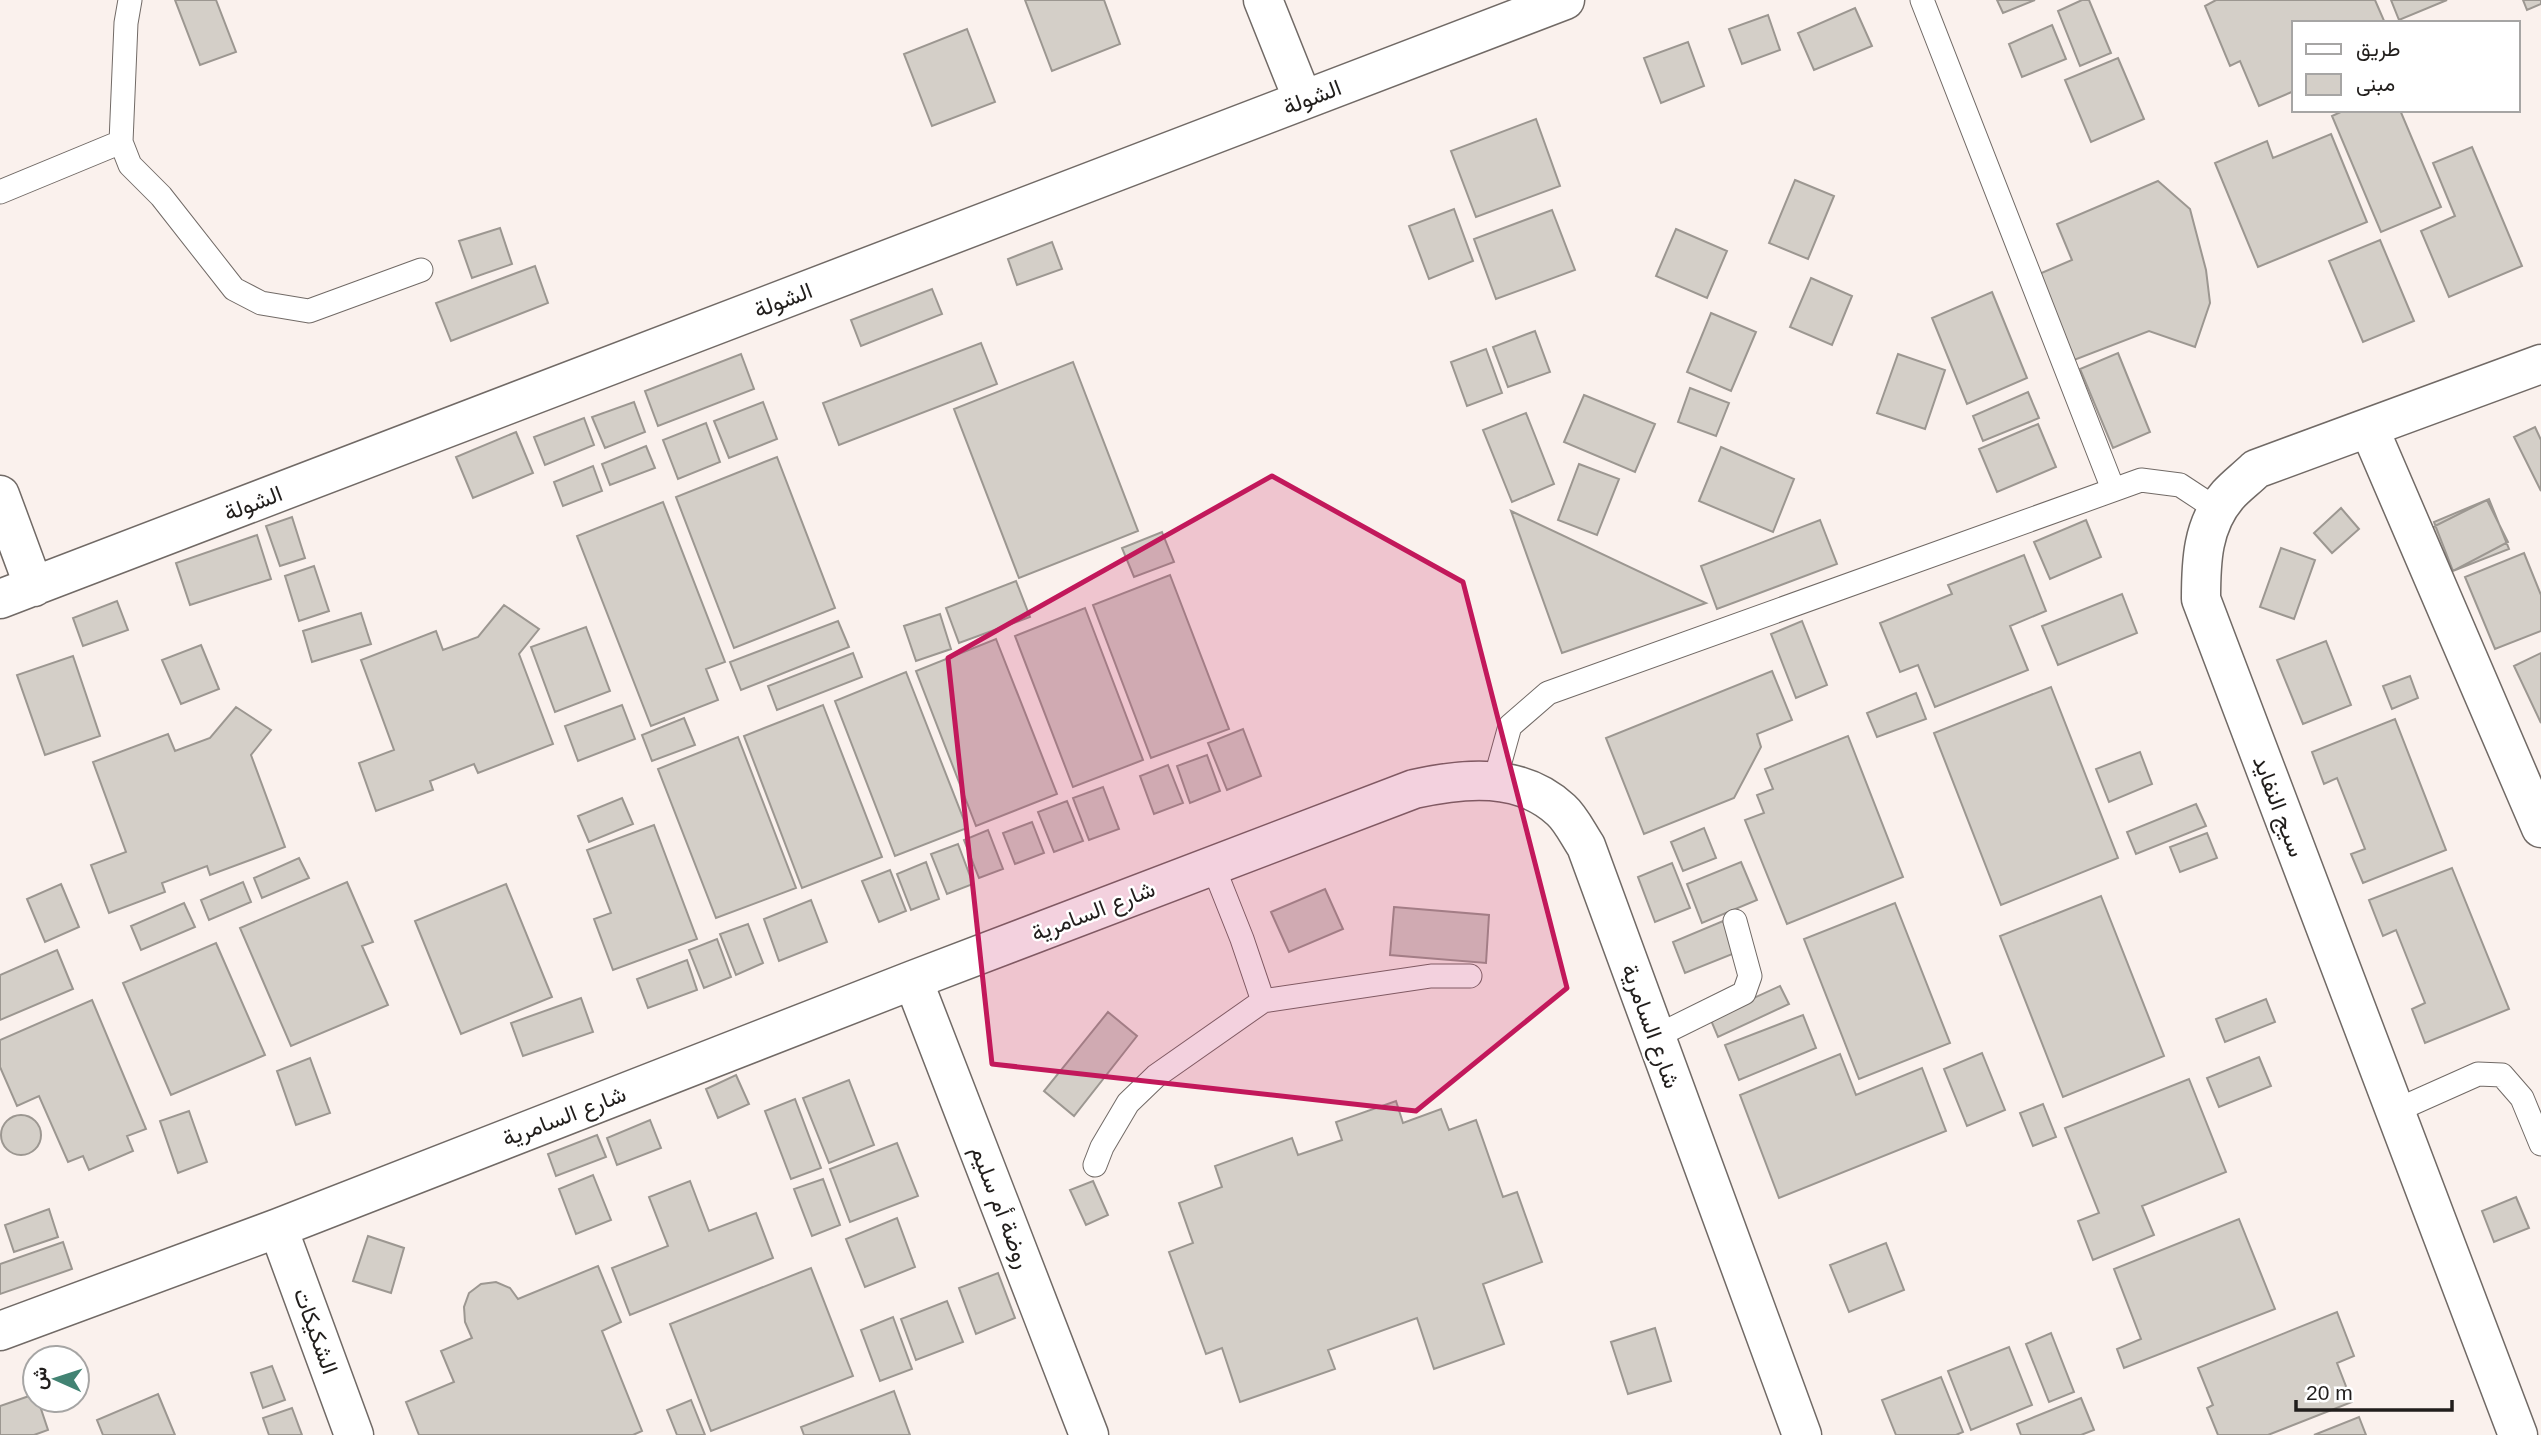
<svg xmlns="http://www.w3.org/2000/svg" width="2541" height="1435" viewBox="0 0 2541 1435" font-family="Arial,Vazirmatn,sans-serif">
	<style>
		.building { fill: #d4cfc8; stroke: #9c9791; stroke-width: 2 }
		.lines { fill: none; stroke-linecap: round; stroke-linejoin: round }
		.service-casing { stroke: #716a66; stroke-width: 25 }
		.minor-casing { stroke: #716a66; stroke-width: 41 }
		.service { stroke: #fff; stroke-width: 23 }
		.minor { stroke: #fff; stroke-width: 38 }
		.marked { fill: #c2185b; fill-opacity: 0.2; stroke: #c2185b; stroke-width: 5; stroke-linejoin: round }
		.labels { text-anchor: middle; stroke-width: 5; stroke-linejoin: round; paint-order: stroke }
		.street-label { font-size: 23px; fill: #211e1c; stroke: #fff }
	</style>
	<rect width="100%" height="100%" fill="#faf1ed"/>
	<path class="building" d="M175 0H216L236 52 200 65Z
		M1025 0H1104L1120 44 1052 71Z
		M1997 0H2035L2003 13Z
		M2082 0H2089L2111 53 2080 66 2058 11Z
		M2216 0H2375L2385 23H2294V91L2259 106 2240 61 2230 66 2205 6Z
		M2391 0H2447L2399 20Z
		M2523 0H2541V4L2527 10Z
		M1855 8 1872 46 1814 70 1798 33Z
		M1768 15 1780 50 1742 64 1729 29Z
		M2052 25 2066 59 2022 77 2009 44Z
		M967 29 995 102 932 126 904 54Z
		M1688 42 1704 86 1661 103 1644 58Z
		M2118 58 2144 119 2091 142 2065 80Z
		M2345 110H2400L2441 207 2381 232 2332 116Z
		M1536 119 1560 186 1476 217 1451 151Z
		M2331 134 2367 222 2258 267 2215 163 2267 141 2273 158Z
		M2472 147 2522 266 2449 297 2421 231 2455 216 2433 163Z
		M1795 180 1834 196 1808 259 1769 243Z
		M2158 181 2190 209 2206 270 2210 303 2195 347 2149 331 2074 360 2039 274 2072 260 2057 224Z
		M1454 209 1473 261 1429 279 1409 226Z
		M1552 210 1575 270 1496 299 1474 239Z
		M500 228 512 264 472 278 459 241Z
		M1676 229 1727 251 1707 298 1656 276Z
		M2380 240 2414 321 2363 342 2329 261Z
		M1052 242 1062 269 1017 285 1008 259Z
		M535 266 548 303 451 341 436 303Z
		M1811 278 1852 296 1832 345 1790 327Z
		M932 289 942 314 861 346 851 320Z
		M1992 292 2027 378 1967 404 1932 318Z
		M1711 313 1756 332 1731 391 1687 372Z
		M1535 331 1550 372 1508 387 1493 347Z
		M981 343 997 384 839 445 823 403Z
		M1486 349 1502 393 1467 406 1451 362Z
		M2118 353 2150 432 2113 448 2080 369Z
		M741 354 754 389 658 426 645 391Z
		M1898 354 1945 370 1925 429 1877 413Z
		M1073 362 1138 531 1019 578 954 409Z
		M1690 388 1729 403 1716 436 1678 422Z
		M2028 392 2039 418 1983 441 1973 416Z
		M1584 395 1655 424 1635 472 1564 442Z
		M634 402 645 432 605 448 592 417Z
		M763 402 777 439 729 458 714 421Z
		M1526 413 1554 484 1512 502 1483 430Z
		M584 418 594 445 545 465 534 437Z
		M706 423 720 462 678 479 663 440Z
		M2038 424 2056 467 1997 492 1979 449Z
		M2535 427 2541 440V491L2514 437Z
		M516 432 533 473 473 498 456 457Z
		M646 446 655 468 610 485 602 464Z
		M1721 447 1794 479 1773 532 1699 501Z
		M777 457 835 608 734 648 676 497Z
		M1579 464 1619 479 1597 535 1558 520Z
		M593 466 602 491 563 506 554 482Z
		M2489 499 2509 549 2453 571 2434 522Z
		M2487 500 2508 542 2453 571 2431 528Z
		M663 502 725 662 706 669 718 700 651 726 577 536Z
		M2341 508 2359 529 2332 553 2314 533Z
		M1511 511 1706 603 1562 653Z
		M292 517 305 558 280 566 266 526Z
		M1820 520 1837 564 1717 609 1701 566Z
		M2086 520 2101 557 2050 579 2034 542Z
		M1162 532 1174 562 1134 577 1122 548Z
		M257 535 271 579 190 605 176 563Z
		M2281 548 2315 560 2294 619 2260 607Z
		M2524 553 2541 595V631L2495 649 2465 577Z
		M2024 555 2046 611 2010 626 2028 670 1935 707 1918 665 1900 672 1880 623 1952 594 1948 585Z
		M314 566 329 611 299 621 285 576Z
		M1170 575 1229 729 1151 758 1093 605Z
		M1016 581 1030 617 959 643 946 608Z
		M2122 594 2137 633 2058 665 2042 626Z
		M117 601 128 630 83 646 73 618Z
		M504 605 539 629 519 654 553 744 478 773 474 764 430 781 433 790 376 811 359 763 394 750 361 660 436 631 443 650 478 637Z
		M1085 608 1143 760 1073 787 1015 636Z
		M361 613 371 644 312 662 303 631Z
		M940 614 951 649 916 661 904 626Z
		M838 621 849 647 741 690 730 662Z
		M1802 621 1827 685 1796 698 1771 634Z
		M586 627 610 691 555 712 531 647Z
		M996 639 1057 794 976 826 916 671Z
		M2326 641 2351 705 2303 724 2277 660Z
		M201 645 219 689 181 704 162 660Z
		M853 653 862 677 777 710 768 686Z
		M2541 653V723L2514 666Z
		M73 656 100 736 45 755 17 675Z
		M1772 671 1792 720 1757 734 1761 747 1734 798 1644 834 1606 738Z
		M906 672 967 828 895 856 835 701Z
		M2410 676 2418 698 2392 709 2383 686Z
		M2051 687 2118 858 2001 905 1934 733Z
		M1916 693 1926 719 1877 737 1867 713Z
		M622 705 635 739 578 761 565 726Z
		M823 705 882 857 802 888 744 736Z
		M236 707 271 730 251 755 285 847 210 875 207 866 162 883 165 892 109 913 91 865 126 852 93 762 168 734 175 751 210 738Z
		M684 718 695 745 652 761 642 735Z
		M2395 719 2446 850 2363 883 2351 854 2365 849 2337 778 2324 784 2312 752Z
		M1243 729 1261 776 1227 790 1208 743Z
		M1848 736 1903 877 1787 924 1745 820 1764 813 1757 795 1773 789 1765 769Z
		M738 737 796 888 716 918 658 769Z
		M2140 752 2152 784 2109 802 2096 769Z
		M1207 755 1220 791 1190 803 1177 766Z
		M1168 765 1183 803 1154 814 1140 776Z
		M1103 787 1119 829 1089 840 1073 798Z
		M622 798 633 824 589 842 578 816Z
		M1067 801 1083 841 1054 852 1038 812Z
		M2196 804 2206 826 2136 854 2127 832Z
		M1032 822 1044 853 1015 864 1003 833Z
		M654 825 697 939 613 970 594 919 611 913 587 850Z
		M1704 828 1716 858 1683 871 1671 842Z
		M988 830 1003 869 979 878 964 840Z
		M2207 833 2217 858 2180 872 2170 847Z
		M958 844 973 884 947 894 931 854Z
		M299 858 309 878 262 898 254 878Z
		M926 862 939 899 911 910 897 874Z
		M1741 862 1757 900 1702 923 1687 884Z
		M1672 863 1690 908 1655 922 1638 877Z
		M2452 868 2509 1009 2425 1043 2412 1009 2425 1003 2396 930 2383 936 2369 900Z
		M890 870 906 911 879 922 862 881Z
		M243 882 251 902 209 920 201 900Z
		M347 882 373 942 362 946 388 1005 291 1046 240 928Z
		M61 884 79 927 45 942 27 899Z
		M506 884 552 997 461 1034 415 921Z
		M1325 889 1343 929 1289 952 1271 912Z
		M2101 896 2164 1056 2063 1097 2000 936Z
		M811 900 827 942 779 961 764 919Z
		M184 903 195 927 141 950 131 926Z
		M1895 903 1950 1043 1859 1079 1804 939Z
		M1394 907 1489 915 1486 963 1390 955Z
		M1723 921 1735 953 1685 973 1673 942Z
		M748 924 763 963 736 975 720 934Z
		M717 939 731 977 704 988 689 950Z
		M216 943 265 1055 171 1095 123 983Z
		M57 950 73 989 0 1020V975Z
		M687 960 697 990 648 1008 637 979Z
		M1780 986 1789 1004 1718 1037 1710 1018Z
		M581 998 593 1032 523 1056 511 1023Z
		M2266 999 2275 1022 2225 1042 2216 1019Z
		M92 1000 146 1129 127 1136 133 1151 89 1170 83 1156 68 1162 39 1096 17 1106 0 1067V1040Z
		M1108 1012 1137 1036 1074 1116 1044 1091Z
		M1803 1015 1816 1048 1739 1080 1725 1045Z
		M1982 1053 2005 1110 1967 1126 1944 1069Z
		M1840 1054 1856 1095 1922 1068 1946 1131 1779 1198 1740 1095Z
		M2259 1057 2271 1086 2219 1107 2207 1078Z
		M310 1058 330 1113 296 1125 277 1071Z
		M736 1075 749 1104 718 1118 706 1089Z
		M2189 1079 2226 1172 2142 1206 2154 1235 2093 1260 2078 1221 2099 1213 2065 1128Z
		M849 1080 874 1145 829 1163 803 1098Z
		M795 1099 821 1168 791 1179 765 1111Z
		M1396 1101 1403 1123 1441 1109 1449 1130 1476 1120 1503 1197 1517 1192 1542 1262 1483 1284 1504 1344 1434 1369 1417 1318 1328 1350 1335 1369 1240 1402 1222 1348 1206 1354 1169 1252 1193 1243 1179 1203 1222 1187 1215 1166 1292 1138 1298 1155 1342 1140 1336 1122Z
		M2043 1104 2056 1137 2033 1146 2020 1113Z
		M189 1111 207 1162 178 1173 160 1121Z
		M1 1135a20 20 0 1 1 40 0a20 20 0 1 1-40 0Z
		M650 1120 661 1148 617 1165 607 1138Z
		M597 1135 606 1157 556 1176 548 1154Z
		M897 1143 918 1196 850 1222 830 1169Z
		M593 1175 611 1220 576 1234 559 1189Z
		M823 1179 840 1225 812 1236 794 1189Z
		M690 1181 709 1231 756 1213 773 1258 630 1315 612 1268 668 1246 649 1197Z
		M1093 1181 1108 1215 1086 1225 1070 1190Z
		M2516 1197 2529 1228 2494 1242 2482 1211Z
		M49 1209 58 1237 14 1252 5 1225Z
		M897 1218 915 1267 865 1287 846 1239Z
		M2239 1219 2275 1309 2124 1368 2117 1349 2141 1339 2114 1269Z
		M368 1236 404 1248 391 1293 353 1281Z
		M63 1242 72 1269 0 1294V1264Z
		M1886 1243 1904 1290 1849 1312 1830 1265Z
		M598 1266 621 1322 602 1331 642 1431 633 1435H419L406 1402 454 1382 441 1351 472 1338 465 1322 464 1307 469 1293 481 1284 496 1282 510 1288 518 1299Z
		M811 1268 853 1376 711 1431 670 1324Z
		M998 1273 1015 1318 976 1334 959 1288Z
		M947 1301 963 1342 916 1360 901 1319Z
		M2337 1312 2354 1356 2337 1363 2352 1402 2268 1435H2218L2207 1408 2213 1405 2198 1368Z
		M893 1317 912 1369 880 1381 861 1330Z
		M1655 1328 1671 1381 1628 1394 1611 1342Z
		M2051 1333 2074 1392 2049 1402 2026 1344Z
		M2009 1347 2032 1405 1971 1430 1948 1371Z
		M272 1366 285 1400 263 1408 251 1373Z
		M1941 1377 1963 1432 1956 1435H1896L1882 1400Z
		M894 1391 910 1435H804L801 1427Z
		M35 1394V1400H38L48 1430 34 1435H0V1406Z
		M158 1394 175 1435H103L97 1420Z
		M2081 1398 2094 1430 2081 1435H2021L2017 1424Z
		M691 1400 705 1435H677L667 1410Z
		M292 1408 302 1435H269L263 1418Z
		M2359 1417 2366 1435H2314Z"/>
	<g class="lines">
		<g class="service-casing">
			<path id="service" d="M1922 0 2113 489
				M121 142 126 23 130 0
				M0 192 121 142 130 165 161 196 234 289 261 303 309 311 421 270
				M1495 780 1510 726 1548 693 2141 480 2180 485 2218 510
				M1263 1001 1431 976H1470
				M1655 1037 1744 993 1750 976 1735 921
				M2395 1111 2478 1074 2502 1075 2522 1098 2541 1144
				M1095 1165 1102 1147 1128 1103 1156 1076 1263 1001 1242 939 1213 866"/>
		</g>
		<g class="minor-casing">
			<path id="minor" d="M1263 0 1303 100
				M2369 428 2541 828
				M0 495 34 587
				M0 599 1565 0
				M913 980 1089 1435
				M278 1228 354 1435
				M0 1331 278 1228 913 980 1414 789C1464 778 1520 772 1561 810 1571 819 1578 834 1586 846L1802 1435
				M2518 1435 2201 599C2201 562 2202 525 2228 495 2236 486 2247 478 2256 469L2541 364"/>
		</g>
		<use href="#service" class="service"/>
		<use href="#minor" class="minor"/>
	</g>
	<path class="marked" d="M1272 476 1463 582 1567 988 1416 1111 992 1064 948 658Z"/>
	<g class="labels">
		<g class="street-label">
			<text transform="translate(1312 97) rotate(-21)" y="8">الشولة</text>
			<text transform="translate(783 300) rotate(-21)" y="8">الشولة</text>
			<text transform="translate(253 503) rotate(-21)" y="8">الشولة</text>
			<text transform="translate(2279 806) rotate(69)" y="8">سيج النفايد</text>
			<text transform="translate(1093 911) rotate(-21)" y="8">شارع السامرية</text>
			<text transform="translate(1651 1026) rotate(70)" y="8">شارع السامرية</text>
			<text transform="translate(564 1116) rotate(-21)" y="8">شارع السامرية</text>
			<text transform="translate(1001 1207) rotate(69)" y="8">روضة أم سليم</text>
			<text transform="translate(316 1331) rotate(70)" y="8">الشكيكات</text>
		</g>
	</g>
	<rect x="2292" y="21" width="228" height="91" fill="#ffffff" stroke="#a6a5a4" stroke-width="2"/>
	<rect x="2306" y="44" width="35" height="10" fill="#ffffff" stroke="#a6a5a4" stroke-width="2"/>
	<text x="2356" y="56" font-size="21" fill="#211e1c">طريق</text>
	<rect x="2306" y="74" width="35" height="21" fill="#d4cfc8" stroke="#a6a5a4" stroke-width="2"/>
	<text x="2356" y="91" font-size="21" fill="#211e1c">مبنى</text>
	<g transform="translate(56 1379) rotate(273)"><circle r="33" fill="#ffffff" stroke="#a6a5a4" stroke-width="2"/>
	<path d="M0-5L12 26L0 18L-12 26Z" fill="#428373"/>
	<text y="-10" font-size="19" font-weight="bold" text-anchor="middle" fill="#211e1c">ش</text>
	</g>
	<path d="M2296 1400v10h156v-10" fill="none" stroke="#211e1c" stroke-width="3.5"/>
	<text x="2306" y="1400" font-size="21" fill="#211e1c" stroke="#ffffff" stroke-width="5" paint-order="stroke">20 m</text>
</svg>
